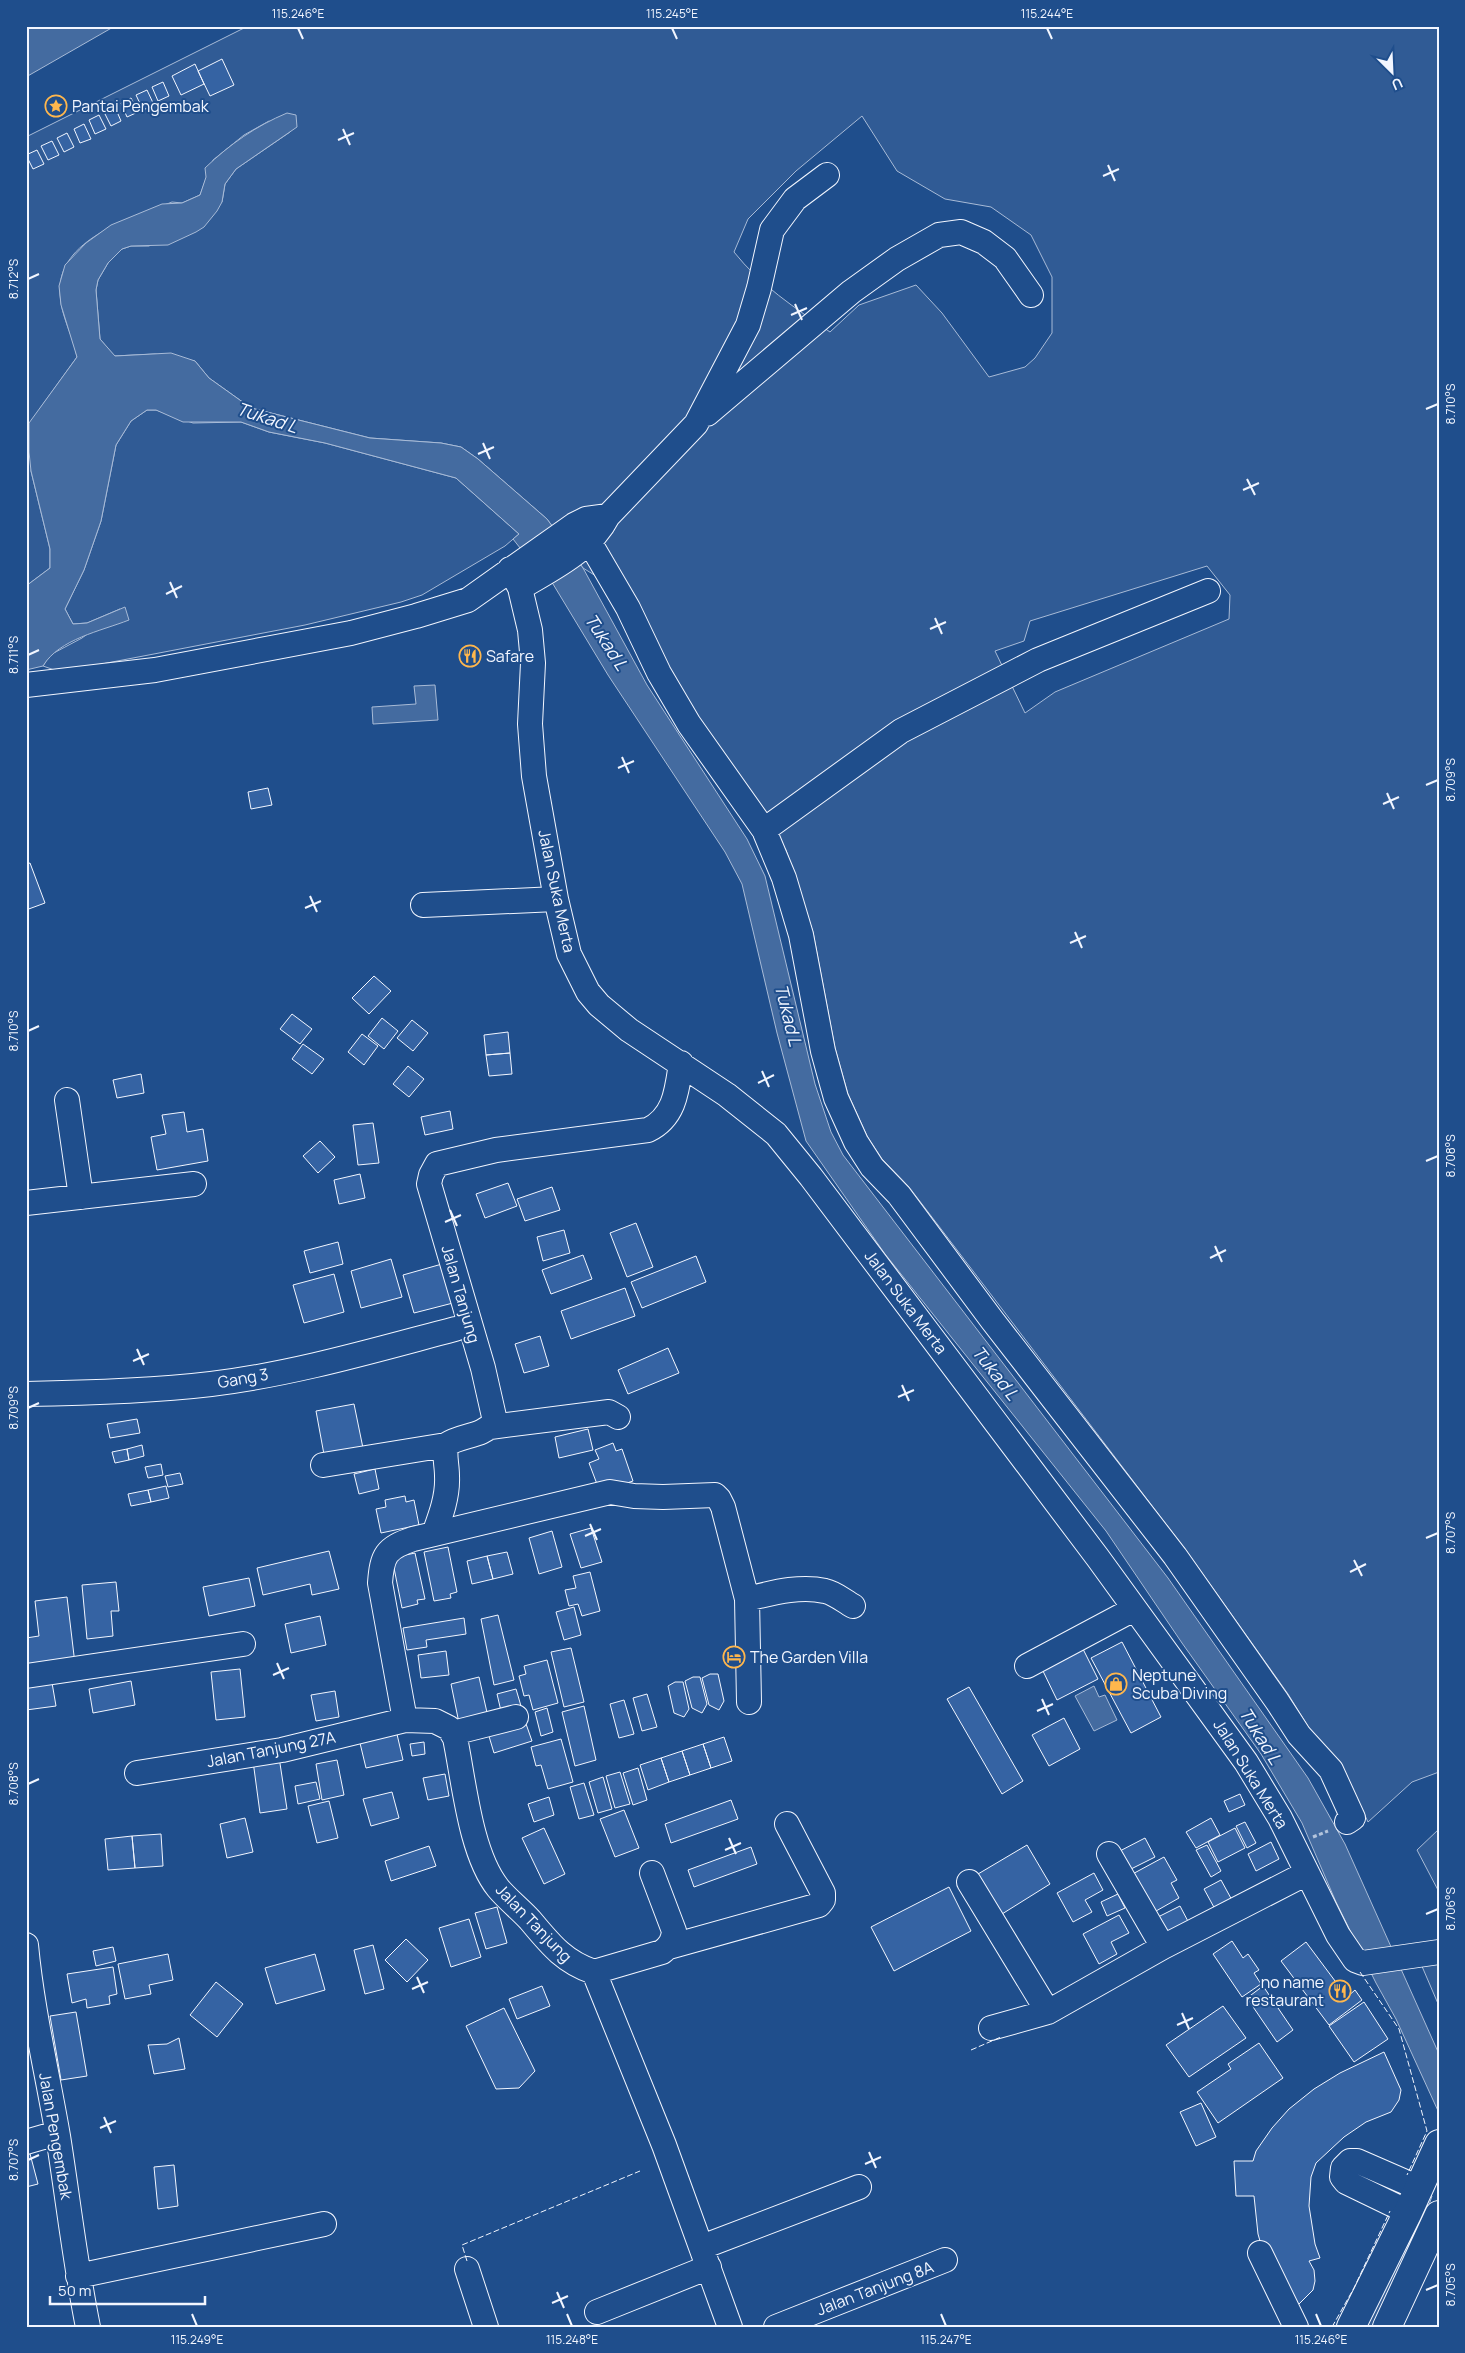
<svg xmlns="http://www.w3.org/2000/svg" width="1465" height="2353" viewBox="0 0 1465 2353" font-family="Manrope,sans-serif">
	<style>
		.green { fill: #305b95; stroke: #a8bbd7; fill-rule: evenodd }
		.water { fill: #446ba0; stroke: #a8bbd7 }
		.building { fill: #3563a3; stroke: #f2f6ff }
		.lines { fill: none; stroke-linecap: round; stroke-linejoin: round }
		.minor-casing { stroke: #f2f6ff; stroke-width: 26 }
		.highway-casing { stroke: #f2f6ff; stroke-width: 30 }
		.path { stroke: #b3c4dc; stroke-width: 3; stroke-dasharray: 4 2.5; stroke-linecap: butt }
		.minor { stroke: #1f4e8c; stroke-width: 24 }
		.highway { stroke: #1f4e8c; stroke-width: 28 }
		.fence { stroke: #f2f6ff; stroke-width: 1; stroke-dasharray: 6 2.5; stroke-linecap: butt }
		.ticks { fill: none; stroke: #f2f6ff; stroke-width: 2 }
		.labels { text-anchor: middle; stroke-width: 4; stroke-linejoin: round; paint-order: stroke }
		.poi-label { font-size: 16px; fill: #f2f6ff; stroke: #1f4e8c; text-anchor: start }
		.street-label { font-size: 16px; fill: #f2f6ff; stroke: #1f4e8c }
		.water-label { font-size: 18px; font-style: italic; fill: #f2f6ff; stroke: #1f4e8c }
		.neatline { fill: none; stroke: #f2f6ff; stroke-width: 2 }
		.ticks-label { font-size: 12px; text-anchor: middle; fill: #f2f6ff }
	</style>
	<rect width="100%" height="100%" fill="#1f4e8c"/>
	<path class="green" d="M248 26H1439V1772L1412 1782 1368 1822 1341 1763 1309 1728 1288 1694 1185 1549 909 1187 882 1159 867 1136 848 1094 835 1048 813 932 786 850 742 781 694 716 644 620 638 602 583 568 547 519 478 459 461 447 441 443 370 438 251 408 209 378 195 361 155 354 114 356 100 339 96 290 98 280 108 263 122 249 131 246H149L222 202 225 184 236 169 290 132 269 121 244 135 213 160 200 195 182 203 172 202C132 218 56 239 60 294 61 317 73 335 77 357L41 407 31 471 50 549V568L26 586V137ZM862 116 897 171 945 199 991 207 1031 235 1052 277V333L1035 358 1025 367 989 377 942 313 916 285 859 305 830 332C795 308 760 285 734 252L748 219 796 171ZM1207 566 1230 595 1229 619 1055 692 1025 713 995 651 1024 641 1030 621Z
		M147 410H156L193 423 241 422 269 432 325 443 456 478 519 534 505 546 422 595 401 602 305 625 60 672 43 666 50 655 82 638 120 609 87 623 73 624 65 609 84 570 101 521 116 445 131 421Z
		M1439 1829V1892L1417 1850Z
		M1439 1963V2006L1421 1964Z
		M1432 2196 1423 2223 1377 2318 1373 2327H1364L1429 2197Z"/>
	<path class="water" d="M26 26H115L26 77Z
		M287 113 296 115 297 127 236 169 225 184 222 202 217 211 204 227 196 232 168 245 131 246 122 249 108 263 98 280 96 290 100 339 115 356 171 353 195 361 209 378 251 408 370 438 441 443 461 447 478 459 547 519 583 568 647 685 747 839 765 876 815 1084 831 1132 843 1155 1168 1578 1308 1778 1345 1844 1439 2054V2113L1396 2019 1376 1983 1336 1902 1302 1823 1261 1754 1182 1643 1106 1531 885 1254 806 1141 777 1033 742 884 725 852 608 675 553 584 535 567 513 539 519 534 456 478 325 443 269 432 241 422H183L156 410H147L131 421 116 445 101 521 84 570 65 609 73 624 87 623 125 607 129 620C101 631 59 639 43 666L26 670V586L50 568V549L31 471 29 452V423L77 357 61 305 59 286 65 265 86 243 111 225 162 204 182 203 200 195 206 177 205 168C230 144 256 126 287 113Z
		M435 685 438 720 373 724 372 707 416 704 414 686Z
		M1094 1686 1099 1697 1105 1695 1117 1720 1094 1731 1075 1696Z"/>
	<path class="building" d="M222 59 234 85 210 96 198 71Z
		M195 64 204 84 181 95 172 76Z
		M163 82 169 96 158 101 152 87Z
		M147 90 154 105 143 110 136 95Z
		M131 98 138 112 127 117 121 103Z
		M115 107 121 121 111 126 104 112Z
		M99 115 106 129 95 134 89 120Z
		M84 124 91 139 80 143 74 129Z
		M67 133 74 147 64 152 57 138Z
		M52 141 59 155 48 160 41 146Z
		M37 150 44 164 33 169 26 155Z
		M268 788 272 805 251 809 248 792Z
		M30 863 45 903 26 910V864Z
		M374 976 391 991 369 1014 352 998Z
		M292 1014 312 1029 300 1044 280 1029Z
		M382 1018 398 1031 384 1049 368 1036Z
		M412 1020 428 1033 413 1051 397 1038Z
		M508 1032 510 1053 486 1055 484 1035Z
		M362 1034 378 1046 364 1065 348 1052Z
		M303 1044 324 1059 312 1074 292 1059Z
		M510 1053 512 1074 489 1076 486 1055Z
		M408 1066 424 1079 409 1097 393 1084Z
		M141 1074 144 1093 117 1098 113 1080Z
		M450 1111 453 1129 425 1135 421 1117Z
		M184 1112 187 1132 203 1129 208 1161 157 1170 151 1137 166 1134 162 1115Z
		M373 1123 379 1163 358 1165 353 1125Z
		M320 1141 335 1157 318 1173 303 1156Z
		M360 1174 365 1198 339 1204 334 1180Z
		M508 1183 517 1206 485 1218 476 1194Z
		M552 1187 560 1210 525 1221 517 1199Z
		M636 1223 653 1267 627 1277 610 1233Z
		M564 1230 570 1253 543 1261 537 1237Z
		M338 1242 343 1264 310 1273 304 1251Z
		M583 1255 592 1279 551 1294 542 1270Z
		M696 1256 706 1282 642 1308 631 1282Z
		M391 1259 402 1297 361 1308 351 1271Z
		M442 1264 453 1303 414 1313 403 1275Z
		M334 1274 344 1312 304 1323 293 1285Z
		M625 1288 635 1316 571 1339 561 1311Z
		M540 1336 549 1366 524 1373 515 1344Z
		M668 1348 679 1373 628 1394 618 1370Z
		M354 1404 364 1453 325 1460 316 1411Z
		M137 1419 140 1433 110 1438 107 1424Z
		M588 1429 593 1450 559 1458 555 1437Z
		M613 1443 616 1451 622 1449 633 1481 600 1492 589 1463 599 1459 595 1450Z
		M142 1445 144 1456 129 1460 127 1449Z
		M127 1449 129 1460 115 1463 112 1452Z
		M161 1464 163 1475 148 1478 145 1467Z
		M375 1469 379 1489 359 1494 354 1474Z
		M180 1473 183 1484 168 1487 165 1476Z
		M166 1486 169 1498 151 1502 148 1490Z
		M148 1490 151 1502 131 1506 128 1494Z
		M405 1496 406 1502 414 1500 419 1525 381 1533 376 1509 386 1507 385 1500Z
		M591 1528 602 1562 581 1568 570 1534Z
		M552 1531 562 1567 539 1574 529 1538Z
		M448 1547 457 1592 450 1594 451 1598 434 1601 424 1552Z
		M329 1551 339 1589 312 1595 310 1584 263 1595 257 1568Z
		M507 1552 513 1574 493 1579 487 1556Z
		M415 1553 425 1599 417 1600 418 1604 402 1608 392 1558Z
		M487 1556 493 1579 472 1584 467 1561Z
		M590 1572 600 1611 582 1616 578 1604 569 1606 565 1590 576 1588 573 1576Z
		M249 1578 255 1606 209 1616 203 1587Z
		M116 1582 119 1611H111L113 1636 87 1639 82 1585Z
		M67 1597 75 1664 26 1670V1638L39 1636 35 1601Z
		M574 1607 581 1635 564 1640 556 1612Z
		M498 1615 514 1680 494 1685 481 1619Z
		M320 1616 326 1645 291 1653 285 1624Z
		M464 1618 466 1634 426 1640 427 1647 407 1650 403 1628Z
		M1122 1642 1161 1717 1131 1733 1091 1658Z
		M571 1648 584 1702 564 1707 551 1652Z
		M1083 1649 1098 1679 1057 1700 1042 1669Z
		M446 1651 449 1675 421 1678 418 1655Z
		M547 1660 558 1703 533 1710 529 1695 524 1696 519 1676 526 1674 524 1666Z
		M240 1669 245 1717 216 1720 211 1672Z
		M710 1674H718L724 1701 719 1710 709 1705 702 1678Z
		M51 1677 56 1706 26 1710V1681Z
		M479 1677 488 1717 459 1723 451 1684Z
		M693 1677H700L707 1704 702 1713 692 1708 685 1681Z
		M131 1681 135 1705 93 1713 89 1689Z
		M675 1682H683L689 1709 684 1717 674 1713 668 1686Z
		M969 1687 1023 1781 1002 1794 947 1699Z
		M516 1689 521 1706 501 1711 497 1694Z
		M335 1691 339 1717 316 1721 311 1695Z
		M647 1694 657 1727 642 1731 633 1698Z
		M624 1700 634 1734 619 1738 610 1704Z
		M584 1706 596 1760 575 1766 562 1712Z
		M547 1708 553 1732 541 1736 535 1712Z
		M1064 1718 1080 1749 1049 1766 1032 1735Z
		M525 1721 532 1741 494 1753 488 1733Z
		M396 1730 403 1760 366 1768 359 1739Z
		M724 1737 732 1761 711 1768 703 1744Z
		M561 1739 573 1782 548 1789 541 1765 536 1766 531 1747Z
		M424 1742 425 1754 412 1756 410 1744Z
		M703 1744 711 1768 690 1775 682 1751Z
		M682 1751 690 1775 669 1782 661 1758Z
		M279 1757 287 1809 260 1813 253 1761Z
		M661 1758 669 1782 648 1790 640 1765Z
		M337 1760 344 1795 322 1800 316 1764Z
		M638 1768 647 1800 633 1805 623 1773Z
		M620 1772 630 1804 615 1808 606 1776Z
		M445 1774 449 1796 428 1800 423 1778Z
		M603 1777 612 1809 598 1813 589 1782Z
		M316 1782 320 1799 298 1804 295 1786Z
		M584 1783 594 1815 579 1819 570 1787Z
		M392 1792 399 1818 371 1826 363 1799Z
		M1240 1794 1245 1805 1229 1812 1224 1801Z
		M549 1797 554 1815 534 1822 528 1804Z
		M731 1800 738 1819 671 1843 665 1824Z
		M329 1801 338 1838 317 1843 308 1806Z
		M624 1810 639 1848 615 1857 600 1819Z
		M245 1818 253 1852 227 1858 220 1824Z
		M1211 1818 1220 1835 1196 1848 1186 1832Z
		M1245 1822 1256 1843 1247 1848 1236 1826Z
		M544 1828 565 1874 544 1884 522 1838Z
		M1235 1828 1245 1848 1218 1862 1208 1842Z
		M161 1834 163 1866 135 1868 132 1836Z
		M132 1836 135 1868 108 1870 105 1839Z
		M1145 1838 1155 1857 1125 1872 1116 1853Z
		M1271 1842 1279 1859 1256 1871 1248 1854Z
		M1027 1845 1050 1884 1002 1914 978 1874Z
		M1207 1845 1221 1871 1211 1877 1196 1850Z
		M429 1846 436 1866 391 1881 385 1861Z
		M751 1847 757 1864 694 1887 688 1870Z
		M1164 1857 1177 1880 1171 1883 1179 1898 1149 1915 1127 1877Z
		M1094 1873 1103 1890 1085 1900 1092 1912 1073 1922 1057 1893Z
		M1221 1880 1233 1902 1216 1911 1204 1889Z
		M949 1887 971 1931 894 1971 871 1927Z
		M1118 1894 1125 1908 1107 1916 1101 1902Z
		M1180 1906 1191 1927 1163 1942 1152 1920Z
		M497 1907 507 1943 486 1949 475 1913Z
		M1119 1915 1129 1933 1111 1942 1117 1954 1099 1964 1083 1934Z
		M469 1919 481 1957 451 1967 439 1928Z
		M406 1939 428 1960 407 1982 385 1960Z
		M1232 1941 1243 1958 1248 1954 1259 1970 1254 1973 1261 1984 1242 1997 1213 1954Z
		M1306 1942 1347 1997 1355 1990 1362 2000 1329 2025 1281 1961Z
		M373 1945 384 1989 365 1994 354 1950Z
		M113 1947 116 1961 96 1966 93 1951Z
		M168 1954 173 1980 149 1985 151 1994 125 1999 118 1964Z
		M315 1954 325 1990 276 2004 265 1968Z
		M113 1967 117 1994 109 1996 110 2004 87 2008 86 1999 72 2003 67 1974Z
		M216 1982 243 2004 217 2037 190 2015Z
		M542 1986 550 2006 517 2019 509 1999Z
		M1263 1986 1293 2030 1277 2042 1247 1998Z
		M1364 2002 1388 2039 1354 2062 1329 2026Z
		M1223 2006 1246 2038 1189 2077 1166 2045Z
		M504 2008 535 2071 519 2088 496 2089 466 2026Z
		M76 2012 87 2076 61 2080 50 2016Z
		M179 2038 185 2069 154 2074 148 2045 167 2044Z
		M1259 2043 1283 2078 1218 2123 1197 2092 1231 2069 1228 2064Z
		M1384 2052 1401 2090 1399 2100 1391 2112 1366 2122 1344 2137 1316 2163 1311 2177 1309 2206 1315 2244 1320 2258 1309 2261 1314 2270 1315 2281 1313 2290 1298 2305 1264 2255 1258 2234 1254 2196H1236L1234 2161H1253L1256 2151 1272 2128 1289 2109 1314 2089 1340 2073Z
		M1201 2103 1216 2137 1196 2146 1180 2112Z
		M29 2150 38 2184 26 2187V2151Z
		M174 2165 178 2206 158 2209 154 2167Z"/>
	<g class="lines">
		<g class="minor-casing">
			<path id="minor" d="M707 414 851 292 897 259 939 235 961 232 984 242 1005 258 1031 295
				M590 543 628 608 659 673 689 724 764 830 784 878 801 935 823 1051 836 1098 856 1142 872 1167 899 1195 992 1320 1175 1556 1277 1701 1299 1735 1331 1770 1353 1818 1347 1822
				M510 569 520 588 530 630 533 663 530 724 534 776 556 899 569 954 588 992 599 1005 629 1030 727 1095 776 1134 811 1177 1098 1558 1246 1762 1280 1818 1338 1935 1355 1960 1363 1963 1439 1952
				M520 588C553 568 590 551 608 516L696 424 748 325 759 288 772 230 795 199 827 175
				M26 685 155 670 351 633 416 616 468 600 574 525 586 519 608 516
				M764 830 901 731 1038 660 1208 591
				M423 905 556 899
				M67 1100 81 1197
				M26 1203 194 1184
				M26 1394C88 1393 150 1391 211 1384 294 1374 375 1350 455 1329
				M490 1427 609 1412 618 1417
				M323 1465 446 1445
				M434 1534C441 1515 448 1496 447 1476 447 1465 444 1456 446 1445 462 1434 482 1438 495 1421L483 1368 429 1184 431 1175 437 1164 496 1150 648 1130C675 1117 677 1090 681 1063
				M747 1599 749 1702
				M1027 1666 1134 1609
				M26 1676 243 1644
				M405 1720 380 1583C382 1555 386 1548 413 1539L610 1492 634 1496 663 1497 715 1495 719 1499 723 1507 747 1599C772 1593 800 1585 825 1591 835 1593 844 1601 853 1606
				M453 1733 516 1717
				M137 1773 282 1750 405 1720 435 1721 449 1728 455 1738C464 1781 470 1853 498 1888 507 1899 520 1909 530 1920 550 1944 564 1962 594 1972L664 2145 730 2327
				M1109 1854 1163 1947
				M969 1882 1048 2012
				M26 1945C32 2009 47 2072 58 2136 68 2199 75 2263 88 2327
				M669 1947 819 1905 823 1900V1893L787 1824
				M594 1972 662 1952C670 1946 673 1941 674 1931L652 1873
				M991 2028 1048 2012 1163 1947 1307 1873
				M26 2142 57 2133
				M1408 2212 1346 2182 1342 2177 1343 2168 1350 2161H1357L1419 2188
				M702 2247 859 2187
				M1260 2253 1296 2327
				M467 2269 486 2327
				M78 2276 324 2224
				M597 2312 709 2267
				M776 2327 945 2260"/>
		</g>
		<g class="highway-casing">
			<path id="highway" d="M1351 2327 1408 2212 1439 2144
				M1387 2327 1439 2215"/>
		</g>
		<path class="path" d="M1313 1837 1328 1831"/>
		<use href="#minor" class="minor"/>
		<use href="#highway" class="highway"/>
		<path class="fence" d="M1360 1972 1399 2029 1427 2131 1407 2175
			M971 2050 1001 2037
			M467 2261 462 2245 640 2171
			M1332 2327 1354 2288 1390 2211"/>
	</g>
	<path class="ticks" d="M298 28 303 39M672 28 677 39M1047 28 1052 39M343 129 350 145M338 140 354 133M1108 165 1115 181M1103 176 1119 169M28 279 39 274M795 304 802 320M791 315 807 308M1426 409 1438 404M483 443 490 459M478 454 494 447M1247 479 1255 495M1243 490 1259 483M170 582 177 598M166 594 182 586M935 618 942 634M930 629 946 622M28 655 39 650M622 757 629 773M618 768 634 761M1426 785 1438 780M1387 793 1394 809M1383 804 1399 797M310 896 317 912M305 908 321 901M1075 932 1082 948M1070 943 1086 936M28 1031 39 1026M762 1071 769 1087M758 1083 774 1075M1426 1161 1438 1156M450 1210 457 1226M445 1222 461 1215M1215 1246 1222 1262M1210 1258 1226 1250M137 1349 144 1365M133 1361 149 1354M902 1385 909 1401M898 1397 914 1390M28 1408 39 1403M590 1524 597 1540M585 1536 601 1529M1426 1538 1438 1533M1354 1560 1362 1576M1350 1572 1366 1564M277 1663 284 1679M273 1675 289 1668M1042 1699 1049 1715M1037 1711 1053 1704M28 1784 39 1779M729 1838 736 1854M725 1850 741 1843M1426 1914 1438 1909M417 1977 424 1993M412 1989 428 1982M1182 2013 1189 2029M1177 2025 1193 2018M104 2117 111 2133M100 2128 116 2121M869 2152 876 2168M28 2160 39 2155M865 2164 881 2157M1426 2290 1438 2285M557 2292 564 2308M552 2303 568 2296M192 2314 197 2326M567 2314 572 2326M941 2314 946 2326M1316 2314 1321 2326"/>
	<defs>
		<g id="sight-ring" transform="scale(1.125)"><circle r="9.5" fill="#1f4e8c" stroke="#ffb74d" stroke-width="1.5"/><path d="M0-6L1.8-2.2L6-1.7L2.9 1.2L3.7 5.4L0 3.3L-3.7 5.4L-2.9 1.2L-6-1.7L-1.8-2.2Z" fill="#ffb74d"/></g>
		<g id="restaurant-ring" transform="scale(1.125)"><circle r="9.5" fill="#1f4e8c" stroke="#ffb74d" stroke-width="1.5"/><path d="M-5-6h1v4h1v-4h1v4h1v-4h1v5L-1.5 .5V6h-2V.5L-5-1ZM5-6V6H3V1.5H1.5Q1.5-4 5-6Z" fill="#ffb74d"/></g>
		<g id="hotel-ring" transform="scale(1.125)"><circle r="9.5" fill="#1f4e8c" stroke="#ffb74d" stroke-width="1.5"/><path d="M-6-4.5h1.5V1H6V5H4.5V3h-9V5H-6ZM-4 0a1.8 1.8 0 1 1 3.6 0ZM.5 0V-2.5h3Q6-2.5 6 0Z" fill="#ffb74d"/></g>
		<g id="shop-ring" transform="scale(1.125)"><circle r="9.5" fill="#1f4e8c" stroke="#ffb74d" stroke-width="1.5"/><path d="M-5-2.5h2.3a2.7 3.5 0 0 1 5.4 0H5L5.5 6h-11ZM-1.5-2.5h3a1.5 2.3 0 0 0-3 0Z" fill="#ffb74d"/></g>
	</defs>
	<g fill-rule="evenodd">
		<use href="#sight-ring" x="56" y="106"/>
		<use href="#restaurant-ring" x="470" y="656"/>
		<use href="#hotel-ring" x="734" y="1657"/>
		<use href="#shop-ring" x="1116" y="1684"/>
		<use href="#restaurant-ring" x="1340" y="1991"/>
	</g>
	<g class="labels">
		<g class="poi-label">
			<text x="72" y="112">Pantai Pengembak</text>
			<text x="486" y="662">Safare</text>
			<text x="750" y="1663">The Garden Villa</text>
			<text x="1132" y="1681">Neptune<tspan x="1132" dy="18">Scuba Diving</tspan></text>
			<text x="1324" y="1988" text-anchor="end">no name<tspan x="1324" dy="18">restaurant</tspan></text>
		</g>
		<g class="street-label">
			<text transform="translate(557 891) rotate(78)" y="6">Jalan Suka Merta</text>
			<text transform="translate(461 1294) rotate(74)" y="6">Jalan Tanjung</text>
			<text transform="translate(906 1302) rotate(53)" y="6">Jalan Suka Merta</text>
			<text transform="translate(243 1378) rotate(-10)" y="6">Gang 3</text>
			<text transform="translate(271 1749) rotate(-11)" y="6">Jalan Tanjung 27A</text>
			<text transform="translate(1251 1774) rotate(58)" y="6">Jalan Suka Merta</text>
			<text transform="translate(534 1923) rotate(46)" y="6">Jalan Tanjung</text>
			<text transform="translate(56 2136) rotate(80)" y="6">Jalan Pengembak</text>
			<text transform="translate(875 2288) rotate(-21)" y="6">Jalan Tanjung 8A</text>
		</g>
		<g class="water-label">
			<text transform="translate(267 418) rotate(18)" y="6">Tukad L</text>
			<text transform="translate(606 642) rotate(57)" y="6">Tukad L</text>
			<text transform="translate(788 1015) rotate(76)" y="6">Tukad L</text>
			<text transform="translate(995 1373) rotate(52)" y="6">Tukad L</text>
			<text transform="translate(1260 1736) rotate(58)" y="6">Tukad L</text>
		</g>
	</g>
	<rect width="1465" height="2353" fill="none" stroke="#1f4e8c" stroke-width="55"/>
	<g transform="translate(1392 72) rotate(156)" stroke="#1f4e8c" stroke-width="4" paint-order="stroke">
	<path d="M0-4L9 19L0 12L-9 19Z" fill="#f2f6ff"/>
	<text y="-8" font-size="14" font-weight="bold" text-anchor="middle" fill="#f2f6ff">U</text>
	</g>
	<path d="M50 2296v8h155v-8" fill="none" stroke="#f2f6ff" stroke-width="2.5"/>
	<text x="58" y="2296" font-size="15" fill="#f2f6ff" stroke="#1f4e8c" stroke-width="4" paint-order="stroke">50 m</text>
	<rect x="28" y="28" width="1410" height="2298" class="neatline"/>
	<g class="ticks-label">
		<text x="298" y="18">115.246°E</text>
		<text x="672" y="18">115.245°E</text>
		<text x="1047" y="18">115.244°E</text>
		<text transform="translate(14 279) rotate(-90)" y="4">8.712°S</text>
		<text transform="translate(1451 404) rotate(-90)" y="4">8.710°S</text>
		<text transform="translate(14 655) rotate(-90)" y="4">8.711°S</text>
		<text transform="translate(1451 780) rotate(-90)" y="4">8.709°S</text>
		<text transform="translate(14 1031) rotate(-90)" y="4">8.710°S</text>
		<text transform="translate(1451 1156) rotate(-90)" y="4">8.708°S</text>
		<text transform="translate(14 1408) rotate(-90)" y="4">8.709°S</text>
		<text transform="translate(1451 1533) rotate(-90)" y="4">8.707°S</text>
		<text transform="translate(14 1784) rotate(-90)" y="4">8.708°S</text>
		<text transform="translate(1451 1909) rotate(-90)" y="4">8.706°S</text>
		<text transform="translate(14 2160) rotate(-90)" y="4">8.707°S</text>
		<text transform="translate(1451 2285) rotate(-90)" y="4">8.705°S</text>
		<text x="197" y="2344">115.249°E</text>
		<text x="572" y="2344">115.248°E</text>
		<text x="946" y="2344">115.247°E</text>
		<text x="1321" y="2344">115.246°E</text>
	</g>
</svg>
